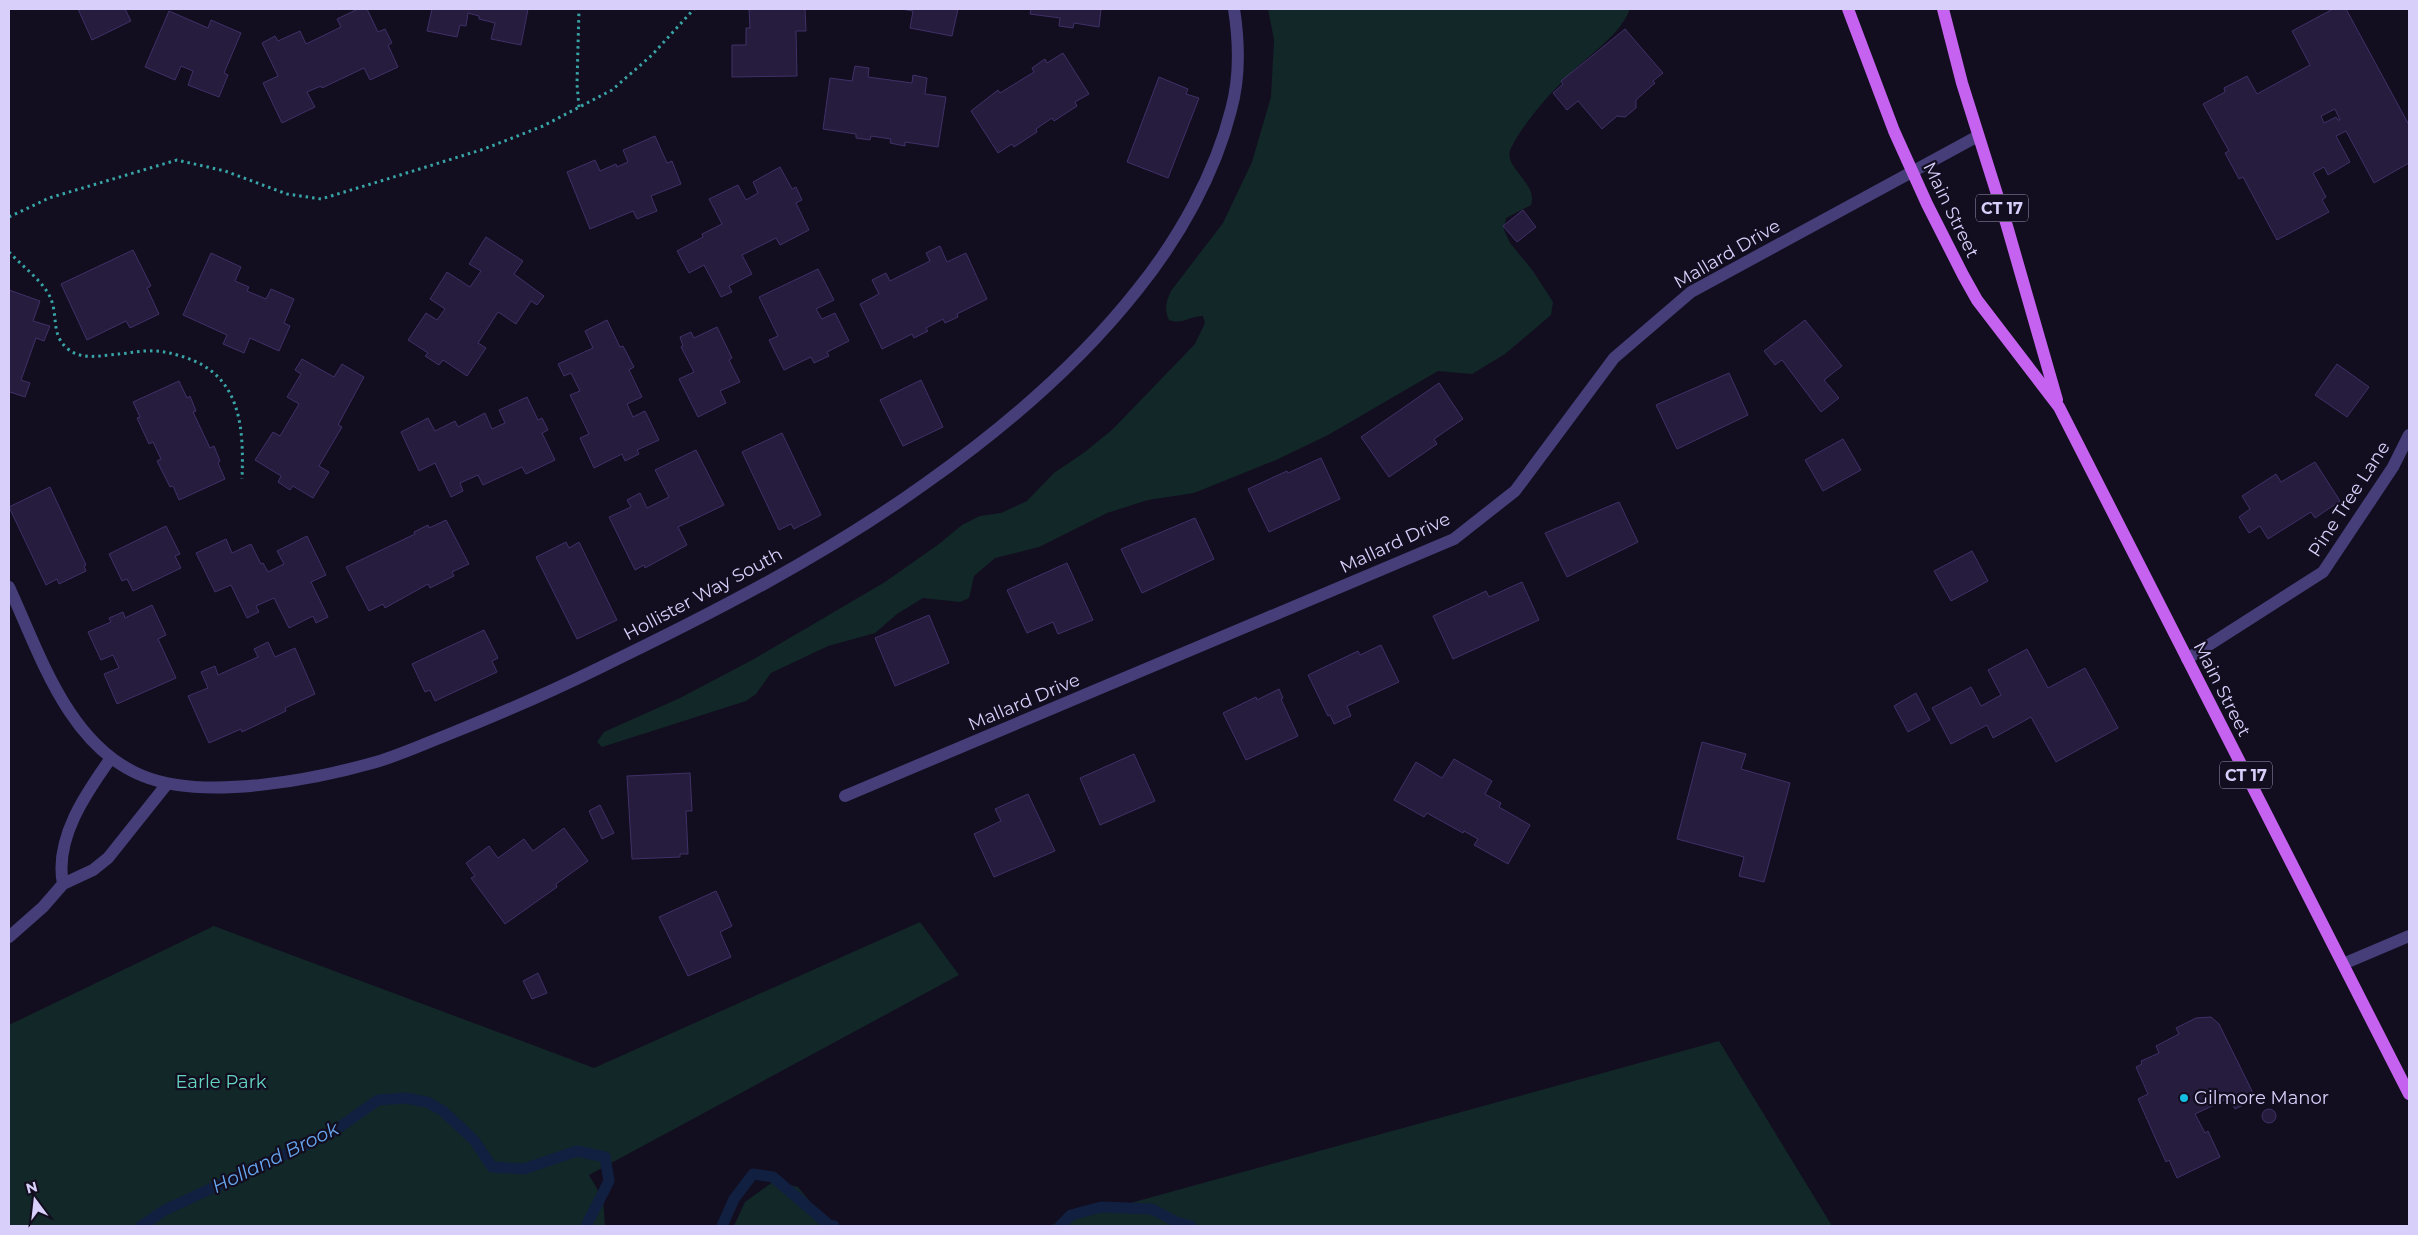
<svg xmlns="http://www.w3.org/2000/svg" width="2418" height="1235" viewBox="0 0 2418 1235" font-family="Montserrat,sans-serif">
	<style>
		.green { fill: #122728 }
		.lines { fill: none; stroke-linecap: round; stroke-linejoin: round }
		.stream { stroke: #112040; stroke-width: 11 }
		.building { fill: #261c3e; stroke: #403068; fill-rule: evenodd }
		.path { stroke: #39a4a6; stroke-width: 3; stroke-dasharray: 2.5 4; stroke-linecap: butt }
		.minor { stroke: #453e79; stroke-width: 12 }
		.major { stroke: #c662f0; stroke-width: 12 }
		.poi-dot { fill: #15bde2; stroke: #120e1f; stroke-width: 2 }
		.labels { text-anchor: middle; stroke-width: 4.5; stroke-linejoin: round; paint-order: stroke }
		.shield { fill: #120e1f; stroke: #9d96b9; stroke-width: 1 }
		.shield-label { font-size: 16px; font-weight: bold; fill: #d8d0fb }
		.street-label { font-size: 18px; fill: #d8d0fb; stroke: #120e1f }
		.park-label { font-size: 18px; fill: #64d3c0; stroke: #120e1f }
		.poi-label { font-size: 18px; fill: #d8d0fb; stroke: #120e1f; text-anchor: start }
		.water-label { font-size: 19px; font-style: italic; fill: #68a7f1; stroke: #120e1f }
	</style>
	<rect width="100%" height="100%" fill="#120e1f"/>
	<path class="green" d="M1268 9H1630C1620 35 1591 53 1571 73 1549 94 1525 121 1511 148 1501 167 1539 183 1531 205L1506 218 1504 230 1510 243 1533 271 1553 302 1551 315 1505 354 1472 374 1438 371 1328 435 1276 460 1194 493 1148 500 1107 513 1039 547 995 558 974 576 969 598 960 602 923 598 897 614 875 633 828 646 771 673 756 694 746 701 602 747 597 742 604 732 680 698 754 659 885 582 939 544 962 525 980 516 1001 513 1027 501 1054 473 1085 452 1113 429 1195 344 1205 323 1203 316C1189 316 1183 325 1169 320 1164 309 1166 302 1171 291L1223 223 1252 162 1271 97 1274 40Z
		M920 922 959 975 589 1175 603 1199 605 1226H9V1025L214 926 594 1068Z
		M1719 1041 1832 1226H1047Z
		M774 1181 798 1187 825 1220 835 1226H734L745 1202Z"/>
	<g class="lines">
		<path class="stream" d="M141 1226 165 1210 331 1133 378 1100 405 1098 427 1102 443 1111 474 1140 492 1167 524 1169 577 1151 605 1157 609 1181 587 1224 588 1226
			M722 1226 734 1199 753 1174 773 1177 829 1225 834 1226
			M1060 1226 1071 1215 1101 1207 1152 1209 1176 1222 1191 1226"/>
	</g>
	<path class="building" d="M78 9H125L131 21 92 40Z
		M358 9H367L378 32 385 29 392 43 388 45 398 67 370 80 364 68 322 88 321 86 307 92 315 107 282 123 263 83 278 76 262 43 275 36 278 41 300 31 306 44 341 27 337 19Z
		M432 9H528L521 45 491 39 495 23 479 19V16L468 13 466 26 460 25 457 37 427 31Z
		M736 9H805L806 31H796L797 76 732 77V45H746V28H750L749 9Z
		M901 9H958L952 36 910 28 913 11Z
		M1031 9H1101L1099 27 1074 23 1073 28 1059 26 1060 18 1030 14Z
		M2333 9H2346L2409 125V163L2374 183 2346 131 2336 136 2350 162 2328 175 2324 167 2313 173 2326 197 2322 200 2329 212 2277 240 2243 177 2239 179 2225 153 2229 151 2203 104 2225 92 2224 88 2247 76 2257 94 2310 65 2292 31ZM2335 109 2340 120H2338L2336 117 2324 123 2321 116Z
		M169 11 208 28 211 20 241 33 224 73 228 75 219 97 188 85 193 71 181 66 175 80 145 67Z
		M1625 29 1663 73 1653 81 1655 83 1636 100V108L1625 117 1617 116 1602 129 1578 101 1567 110 1553 93 1563 84 1561 81Z
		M1063 53 1089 94 1075 102 1077 106 1054 121 1052 118 1036 129 1037 132 1014 147 1012 144 998 153 971 111 998 90 1000 93 1034 72 1032 68 1045 59 1047 63Z
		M855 66 869 68 868 77 912 83 913 75 927 78 925 94 946 97 938 147 905 142V146L890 143 891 139 871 136 870 140 856 138V134L823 129 830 78 852 81Z
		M1159 77 1188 89 1186 94 1199 98 1168 178 1127 162Z
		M655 136 667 163 672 161 681 184 651 196 657 211 637 219 633 211 590 229 567 172 595 160 600 171 616 164 617 167 628 162 623 150Z
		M780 167 792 189 796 187 802 200 796 203 809 230 780 245 776 238 742 255 752 274 729 286 732 292 721 297 704 265 689 273 677 251 703 237 702 234 722 224 709 199 738 185 746 200 758 193 753 182Z
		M1523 210 1536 227 1517 242 1503 226Z
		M486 237 523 261 514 274 544 296 537 305 531 301 516 324 498 312 478 343 486 348 467 376 443 360 439 365 425 356 428 353 408 340 426 313 437 320 445 309 430 299 447 272 470 287 481 271 469 264Z
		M940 246 947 262 966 253 987 299 957 314 958 317 945 323 943 319 926 328 928 331 914 338 912 334 882 349 860 304 879 294 872 280 886 273 890 281 930 261 926 253Z
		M133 250 151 286 147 288 159 314 130 328 126 321 87 340 61 284Z
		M211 253 241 267 235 281 249 287 247 291 266 299 271 289 294 299 284 323 290 326 279 351 250 338 244 353 223 344 227 335 183 315Z
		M818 269 834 300 816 309 822 319 835 313 849 341 827 352 829 356 814 363 811 357 784 370 769 340 778 336 759 297Z
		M9 290 40 301 33 321 50 326 44 341 36 338 21 380 30 383 25 397 10 392 9 395Z
		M607 320 620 347 623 346 634 367 629 370 642 397 627 404 633 417 645 411 659 440 637 450 639 454 625 461 622 454 594 468 580 438 589 434 570 395 580 391 571 373 564 376 558 364 593 348 585 331Z
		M1805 320 1842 366 1824 380 1839 398 1821 412 1782 360 1775 365 1764 351Z
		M717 327 732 358 729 360 740 382 720 391 726 403 698 417 679 379 694 372 681 347 683 346 680 337 691 332 694 338Z
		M302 359 334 377 342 364 364 377 338 425 342 427 319 466 329 472 313 498 293 486 290 490 278 482 281 476 255 460 273 432 280 436 299 404 287 397 301 374 295 370Z
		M2337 364 2369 387 2347 417 2315 395Z
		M1729 373 1748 415 1677 449 1656 405Z
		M921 380 943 427 903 446 880 400Z
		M179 381 187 398 190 396 196 411 193 412 210 448 214 446 220 461 218 463 225 479 179 500 173 486 170 487 157 461 161 459 153 442 149 444 137 418 140 417 133 402Z
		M1439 383 1463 419 1434 439 1437 444 1389 477 1361 437Z
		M527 397 538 420 542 418 548 430 542 433 555 460 526 474 522 467 483 485 478 475 460 483 463 491 451 497 435 463 419 471 401 432 428 418 435 431 455 421 458 427 485 413 492 429 505 423 499 410Z
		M782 433 821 515 794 529 791 524 779 530 742 452Z
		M1843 439 1861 470 1823 491 1805 460Z
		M696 450 724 505 678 527 687 545 645 568 644 565 635 570 609 517 631 507 627 500 640 493 647 508 669 497 655 470Z
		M1321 458 1340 499 1269 532 1248 489 1287 471 1288 473Z
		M2315 462 2340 501 2315 518 2311 512 2268 539 2260 526 2249 533 2239 517 2250 509 2242 496 2276 474 2281 482Z
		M50 487 86 565 84 566 86 571 59 584 57 579 46 585 9 507Z
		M1619 502 1638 542 1567 577 1545 533Z
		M1195 518 1214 559 1142 593 1121 549Z
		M446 520 469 564 452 572 454 576 430 588 428 584 385 608 383 604 369 611 346 567 415 534 414 532 428 525 429 528Z
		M166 526 180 554 175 556 181 568 133 591 127 579 122 581 109 554Z
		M307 536 326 575 311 582 328 617 316 623 313 616 289 628 274 598 256 606 259 612 247 618 231 585 215 592 196 553 226 539 232 553 251 544 261 564 263 563 268 572 284 564 277 551Z
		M566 542 569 548 579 542 617 620 577 639 536 557Z
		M1972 551 1988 581 1951 601 1934 571Z
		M1067 563 1093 620 1058 634 1053 622 1027 633 1007 590Z
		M1522 582 1539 620 1453 659 1433 616 1486 591 1489 597Z
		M152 605 166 635 158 639 176 678 117 704 104 674 119 668 113 655 101 660 88 632 111 622 109 618 123 612 125 618Z
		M929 615 949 663 895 686 875 638Z
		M484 630 498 658 492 661 497 672 435 701 430 690 425 692 412 664Z
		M268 642 275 657 295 648 315 694 285 708 286 711 242 732 241 729 209 743 188 696 208 688 201 672 215 666 218 675 258 657 254 649Z
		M1381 645 1399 682 1347 706 1351 716 1334 724 1330 715 1328 716 1308 675 1358 651 1360 655Z
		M2027 649 2048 688 2085 668 2118 728 2056 762 2031 717 1993 738 1987 725 1951 744 1932 708 1971 687 1981 706 2001 695 1988 670Z
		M1279 689 1283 698 1281 699 1298 736 1246 760 1223 713 1256 697 1257 700Z
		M1916 693 1930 720 1908 732 1894 706Z
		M1702 742 1746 754 1741 769 1790 783 1764 882 1739 876 1744 857 1677 839Z
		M1134 754 1155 801 1100 825 1080 778Z
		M1454 759 1492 781 1485 794 1501 803 1499 807 1530 825 1508 864 1474 845 1478 839 1464 831 1463 833 1427 813 1424 817 1394 800 1416 762 1442 778Z
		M690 773 692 811H686L688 854H680V857L632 859 627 776Z
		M1028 794 1055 851 994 877 974 834 1001 821 995 809Z
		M600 805 614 833 602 839 589 811Z
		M564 828 588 861 556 884 557 887 505 924 471 878 475 876 466 863 489 846 498 858 524 839 533 851Z
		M716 891 732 926 720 932 731 957 688 976 659 917Z
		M538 973 547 993 532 999 523 981Z
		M2211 1017 2219 1024 2252 1091 2248 1103 2235 1109 2229 1098 2195 1114 2205 1133 2208 1131 2220 1157 2177 1178 2169 1160 2166 1162 2138 1099 2148 1094 2136 1067 2142 1064 2141 1061 2159 1053 2156 1046 2179 1034 2176 1028 2196 1018Z
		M2262 1116a7 7 0 1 1 14 0a7 7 0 1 1-14 0Z"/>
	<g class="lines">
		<path class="path" d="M579 107 577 84 579 9
			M9 217 49 198 177 160 225 171 287 194 321 199 384 180 484 149 543 126 612 90 652 55 694 9
			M9 252C22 266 38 277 48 293 60 313 49 334 68 349 82 361 103 355 119 354 131 353 143 350 154 351 164 351 174 354 184 357 241 375 244 427 242 479"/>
		<path class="minor" d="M9 587C40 654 68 746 143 776 204 801 313 780 376 762 400 755 424 744 447 735 497 715 546 694 595 670 709 615 823 557 926 483 1004 428 1079 364 1138 289 1179 238 1215 174 1231 110 1240 78 1239 41 1234 9
			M2187 659 2323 572 2393 467 2409 435
			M845 796 1454 539 1515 491 1614 358 1691 292 1978 136
			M63 884C54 839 86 793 111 758
			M9 937 43 907 63 884 93 870 108 858 167 784
			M2343 964 2409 936"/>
		<path class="major" d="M1848 9 1894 131 1927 204 1963 275 1977 300 2059 407 2409 1094
			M1943 9 1962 83 2007 226 2057 400"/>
	</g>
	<circle class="poi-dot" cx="2184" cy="1098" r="5"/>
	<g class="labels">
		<g class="shield">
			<rect x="1976" y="194.5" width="52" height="27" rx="4"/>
			<rect x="2220" y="761.5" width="52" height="27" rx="4"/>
		</g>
		<g class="shield-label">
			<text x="2002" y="214">CT 17</text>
			<text x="2246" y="781">CT 17</text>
		</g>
		<g class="street-label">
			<text transform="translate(1951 210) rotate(64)" y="6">Main Street</text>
			<text transform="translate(1727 254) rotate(-30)" y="6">Mallard Drive</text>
			<text transform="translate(2349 499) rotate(-57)" y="6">Pine Tree Lane</text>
			<text transform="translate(1395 543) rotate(-25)" y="6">Mallard Drive</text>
			<text transform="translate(703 594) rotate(-28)" y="6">Hollister Way South</text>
			<text transform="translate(2222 689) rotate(63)" y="6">Main Street</text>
			<text transform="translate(1024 702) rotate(-23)" y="6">Mallard Drive</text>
		</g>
		<g class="park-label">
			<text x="221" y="1088">Earle Park</text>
		</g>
		<g class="poi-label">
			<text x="2194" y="1104">Gilmore Manor</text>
		</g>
		<g class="water-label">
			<text transform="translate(275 1157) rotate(-26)" y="7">Holland Brook</text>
		</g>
	</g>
	<rect width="2418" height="1235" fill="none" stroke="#d8d0fb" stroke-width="20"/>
	<g transform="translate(35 1200) rotate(345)" stroke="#120e1f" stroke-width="4" paint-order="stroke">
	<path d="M0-4L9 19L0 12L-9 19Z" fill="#d8d0fb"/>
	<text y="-8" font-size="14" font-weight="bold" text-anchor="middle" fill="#d8d0fb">N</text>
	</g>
</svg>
